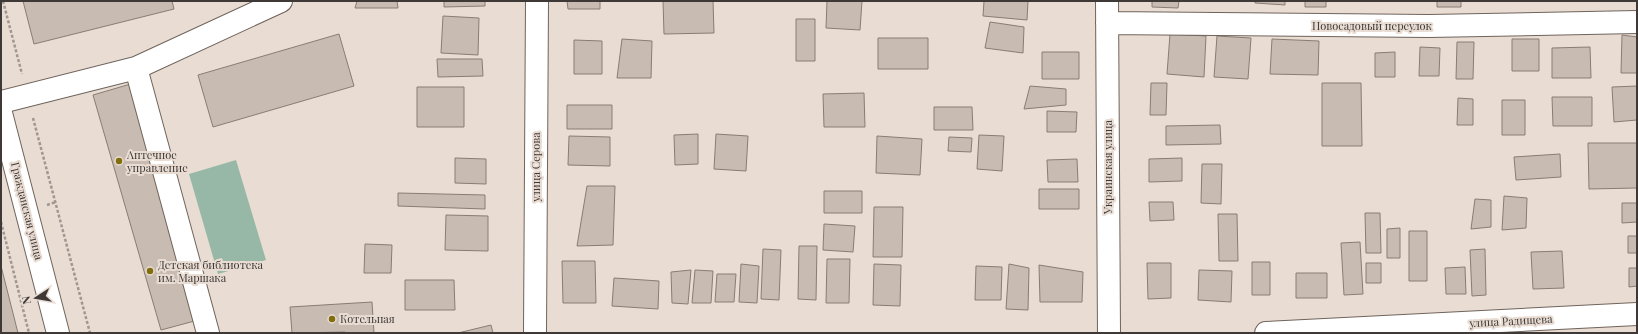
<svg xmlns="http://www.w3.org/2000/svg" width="1638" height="334" viewBox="0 0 1638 334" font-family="'Playfair Display',serif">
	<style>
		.green { fill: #97b8a6 }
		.building { fill: #c8bcb2; stroke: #887c74 }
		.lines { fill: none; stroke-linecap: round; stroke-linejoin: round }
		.minor-casing { stroke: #6f645c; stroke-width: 24 }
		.path { stroke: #a19791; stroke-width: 2.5; stroke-dasharray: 3 2; stroke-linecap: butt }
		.minor { stroke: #fff; stroke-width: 22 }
		.poi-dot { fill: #826e0c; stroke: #e9dcd3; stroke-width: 1.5 }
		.labels { text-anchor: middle; stroke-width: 4; stroke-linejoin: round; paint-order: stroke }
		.street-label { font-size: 11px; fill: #3e3936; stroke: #e9dcd3 }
		.poi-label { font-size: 11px; fill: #3e3936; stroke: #e9dcd3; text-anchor: start }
	</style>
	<rect width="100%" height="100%" fill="#e9dcd3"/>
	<path class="green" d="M236 160 266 260 218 274 189 174Z"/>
	<path class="building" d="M23 1H172L174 9 34 44Z
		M357 1H397L398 8H355Z
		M444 1H485V6L444 7Z
		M567 1H600V9H568Z
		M663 1H713L714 33 664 34Z
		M827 1H862L860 30 826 28Z
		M984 1H1028L1027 20 983 16Z
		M1152 1H1179L1178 8 1152 7Z
		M1255 1H1285V5L1255 3Z
		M1305 1H1326V7H1305Z
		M1437 1H1461V7H1437Z
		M443 16 479 18 478 55 441 53Z
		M796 19H815V61H796Z
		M990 22 1024 27 1023 53 985 48Z
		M339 34 354 86 213 127 198 75Z
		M1170 34 1206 36 1204 77 1167 74Z
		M1622 35 1637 37V73H1621Z
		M1217 36 1251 38 1248 79 1214 77Z
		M878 38H928V69H878Z
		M622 39 652 41 651 78H617Z
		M1272 39 1319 41 1318 75 1270 74Z
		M1512 39H1539V71H1512Z
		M574 40 602 41V74H574Z
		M1457 42H1474L1473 79H1456Z
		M1420 47 1440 48 1439 76H1419Z
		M1590 47 1591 78H1552V48Z
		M1042 52H1079V79H1042Z
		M1395 52V77H1375V53Z
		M437 59H482L483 76 438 77Z
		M134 83 202 319 161 330 93 95Z
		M1151 83H1167L1166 115H1150Z
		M1322 83H1361L1362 146H1322Z
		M1030 86 1066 89V105L1024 109Z
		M1637 86V120L1614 122 1612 87Z
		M417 87H464V127H417Z
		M864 93 865 127H824L823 94Z
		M1552 97H1592V126H1553Z
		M1458 98 1473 99V125H1457Z
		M1502 100H1525V135H1502Z
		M567 105H612V129H567Z
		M934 107H972L973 130H934Z
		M1047 111 1077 112 1076 132H1047Z
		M1220 125 1221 144 1166 145V126Z
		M698 134V164L675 165 674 135Z
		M716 134 748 136 746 171 714 169Z
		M979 135 1004 136 1002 171 977 169Z
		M569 136 610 137V166L568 165Z
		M877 136 922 139 920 175 876 173Z
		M949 137 972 138 971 152 948 151Z
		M1588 143H1637V188L1589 189Z
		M1560 154 1561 177 1516 180 1514 157Z
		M455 158 486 159V184L455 183Z
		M1182 158V181L1149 182V159Z
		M1077 159 1078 182H1048L1047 160Z
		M1202 164H1222L1221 204 1201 203Z
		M587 186H615L613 245 577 246Z
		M1039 189H1079V209H1039Z
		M824 191H862V213H824Z
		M398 193 485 195V209L398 206Z
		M1504 196 1527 198 1526 228 1502 230Z
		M1475 199 1491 200V227L1471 229Z
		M1149 202H1173L1174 220 1150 221Z
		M1622 203H1637V222L1622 223Z
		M874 207H903L902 257H873Z
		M1365 213H1380L1381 253H1366Z
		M1218 214H1237L1238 261H1219Z
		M446 215 488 216V251L445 250Z
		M824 224 855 226 853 252 823 250Z
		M1400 228V258H1387V229Z
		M1409 231H1427V281H1409Z
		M1628 236H1637V253H1628Z
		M1360 242 1363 294 1344 295 1341 243Z
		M365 244 392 245 391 273H364Z
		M799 246H817L816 300 798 299Z
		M763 249 781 250 779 300 761 299Z
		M1485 249 1486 295 1472 296 1470 250Z
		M1562 251 1564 288 1533 289 1531 252Z
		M827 259H850L849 303H826Z
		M562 261H595L596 303H563Z
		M1252 262H1270V295H1252Z
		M1147 263H1171V298L1148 299Z
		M1366 263H1381V283H1366Z
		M741 264 759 266 757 303 739 302Z
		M874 264 901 265 900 306 873 305Z
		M1009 264 1029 268 1028 310 1006 309Z
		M1039 265 1083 272 1082 302H1040Z
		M1 266 18 333H1Z
		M976 266 1002 267 1001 300H975Z
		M1465 267 1466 294H1446L1445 268Z
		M1629 268H1637V286L1629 287Z
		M691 270 688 304 672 303 671 272Z
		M695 270 713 271 711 303H692Z
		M1199 270 1232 271 1231 302 1198 300Z
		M1296 273H1327V298H1296Z
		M717 274H736L734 302H715Z
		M614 278 659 281 658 309 612 306Z
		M405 280H454L455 310H405Z
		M372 302 374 333H345V332L292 333 290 307Z
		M491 325 493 333H458Z"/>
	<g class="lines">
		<g class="minor-casing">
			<path id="minor" d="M1107 1 1109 333
				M1107 23 1429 26 1637 22
				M136 68 208 333
				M1 102 136 68 281 1
				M1 113 58 333
				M535 333 537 1
				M1266 333 1637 314"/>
		</g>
		<path class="path" d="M3 1 22 74
			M33 118 90 333
			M47 205 56 202
			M1 222 29 333"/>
		<use href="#minor" class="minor"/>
	</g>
	<g class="poi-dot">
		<circle cx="119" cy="161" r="4"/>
		<circle cx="150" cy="271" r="4"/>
		<circle cx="332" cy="319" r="4"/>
	</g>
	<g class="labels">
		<g class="street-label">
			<text x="1372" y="30">Новосадовый переулок</text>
			<text transform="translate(536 167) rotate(-90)" y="4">улица Серова</text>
			<text transform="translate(1108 167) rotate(-90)" y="4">Украинская улица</text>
			<text transform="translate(27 211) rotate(76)" y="4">Гражданская улица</text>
			<text transform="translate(1511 321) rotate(-3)" y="4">улица Радищева</text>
		</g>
		<g class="poi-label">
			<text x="127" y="159">Аптечное<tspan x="127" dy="13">управление</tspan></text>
			<text x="158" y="269">Детская библиотека<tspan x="158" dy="13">им. Маршака</tspan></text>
			<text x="340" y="323">Котельная</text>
		</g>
	</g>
	<rect width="1638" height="334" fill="none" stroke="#3e3936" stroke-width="4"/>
	<g transform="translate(36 298) rotate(258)" stroke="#e9dcd3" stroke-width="3" paint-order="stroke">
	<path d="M0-3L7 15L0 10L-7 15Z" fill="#3e3936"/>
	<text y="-6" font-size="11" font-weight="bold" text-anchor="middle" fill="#3e3936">N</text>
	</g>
</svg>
